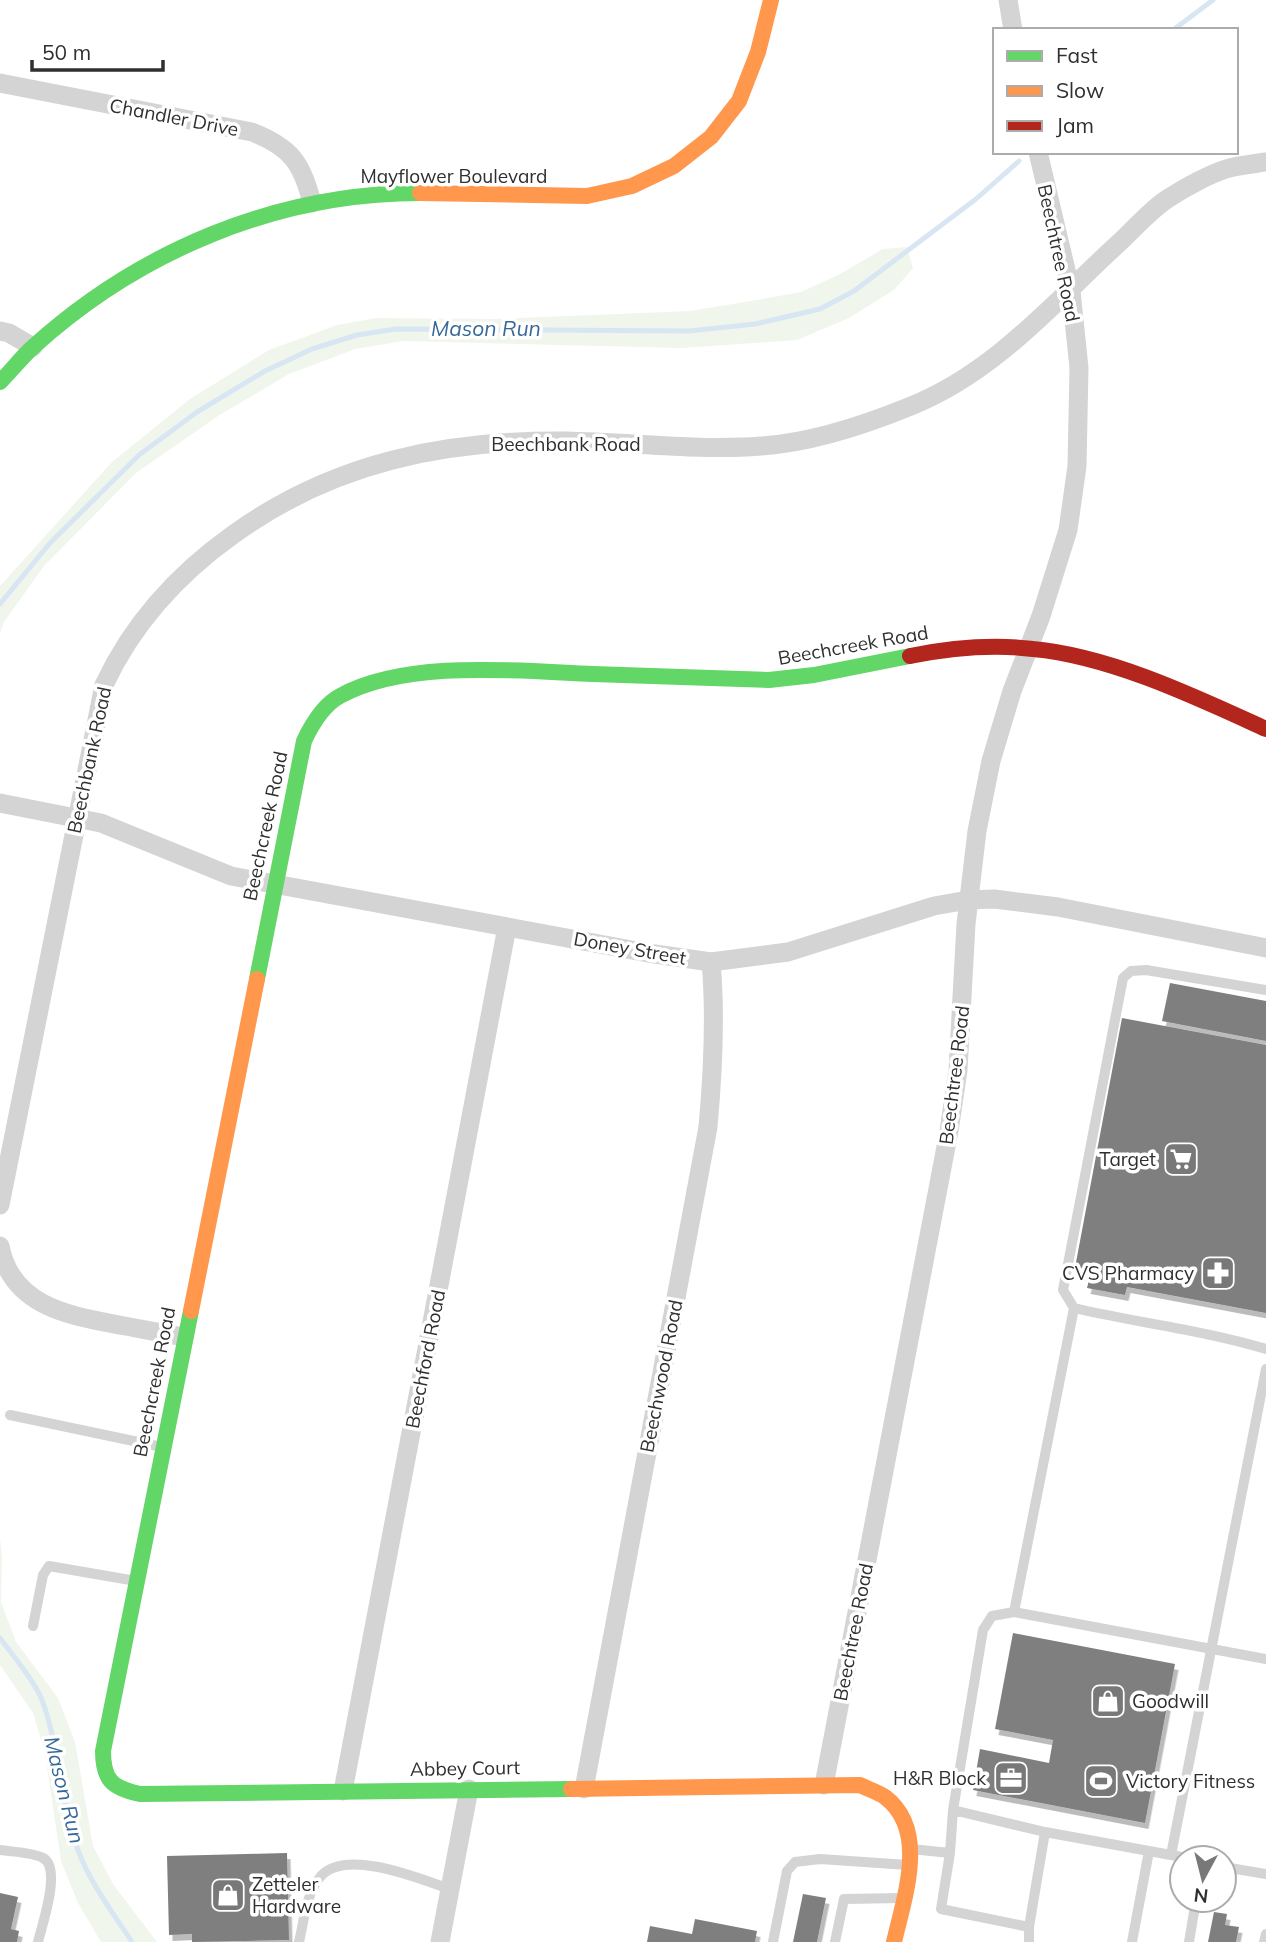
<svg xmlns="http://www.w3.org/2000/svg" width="1266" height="1942" viewBox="0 0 1266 1942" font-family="Mulish,sans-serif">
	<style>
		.green { fill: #f0f6ec }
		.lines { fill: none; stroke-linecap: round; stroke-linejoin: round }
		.stream { stroke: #d8e6f4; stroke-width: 5 }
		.building { fill: #7f7f7f; filter: url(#shadow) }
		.lane { stroke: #d4d4d4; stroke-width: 10 }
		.street { stroke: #d4d4d4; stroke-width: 19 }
		.fast { stroke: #63d668; stroke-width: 16 }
		.slow { stroke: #ff974d; stroke-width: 16 }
		.jam { stroke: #b3261e; stroke-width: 16 }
		.labels { text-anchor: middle; stroke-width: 7; stroke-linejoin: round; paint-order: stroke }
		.street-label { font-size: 19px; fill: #2f2f2f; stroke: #fff }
		.poi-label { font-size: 19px; fill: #2f2f2f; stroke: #fff; text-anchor: end }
		.water-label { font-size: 21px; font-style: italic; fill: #366999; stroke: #fff }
	</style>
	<defs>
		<filter id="shadow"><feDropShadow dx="3.5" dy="6" stdDeviation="0" flood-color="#0004"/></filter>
	</defs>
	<rect width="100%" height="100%" fill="#fff"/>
	<path class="green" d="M907 247 913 268 894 290 849 318 797 340 682 348 403 341 355 349 289 374 218 416 136 473 44 566 4 622 0 633V586L112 462 190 399 269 350 337 325 377 318 495 319 690 311 757 300 801 292 840 274 883 249Z
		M0 1538 2 1558 1 1602 16 1642 58 1698 75 1742 93 1846 113 1884 157 1942H101L78 1903 61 1861 45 1753 33 1713 0 1665Z"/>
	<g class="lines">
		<path class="stream" d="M1173 30 1213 0
			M0 604 50 543 139 455 197 412 265 371 312 349 357 335 396 329 689 331 755 324 820 309 854 291 976 199 1019 161
			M0 1638C13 1656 34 1680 42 1700 60 1748 60 1802 78 1850 90 1883 113 1913 132 1942"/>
	</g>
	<path class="building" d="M1170 983 1266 1001V1041L1162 1021Z
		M1122 1018 1266 1045V1313L1127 1287 1125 1295 1087 1288 1090 1276 1074 1273Z
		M1013 1633 1175 1664 1145 1823 973 1790 980 1749 1049 1763 1053 1740 995 1729Z
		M287 1853 289 1940 192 1942V1934L169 1935 167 1856Z
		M0 1893 18 1897 11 1929 19 1931 17 1942H0Z
		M803 1894 826 1898 817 1942H793Z
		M1214 1912 1227 1914 1225 1925 1239 1927 1236 1942H1208Z
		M695 1919 757 1931 755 1942H647L650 1926 692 1934Z"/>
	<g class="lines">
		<path class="lane" d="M1266 990 1146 970 1131 971 1123 978 1063 1290 1074 1308C1138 1323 1203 1330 1266 1349
			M1074 1308 1014 1612 1266 1659
			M10 1415 162 1447
			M33 1626 43 1575 49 1566 136 1581
			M953 1810 983 1630 992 1616 1014 1612
			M911 1849 950 1853 941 1909 1029 1927V1942
			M0 1850C13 1852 32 1852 43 1858 62 1868 42 1925 38 1942
			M950 1853 953 1810 1045 1832 1149 1851
			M1187 1858 1171 1855 1266 1369
			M1224 1867 1266 1874
			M1029 1927 1045 1832
			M299 1942C304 1921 306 1893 321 1876 347 1848 420 1879 450 1889
			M773 1942 787 1871 795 1862 820 1859 908 1865
			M835 1942 844 1899 902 1898
			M1132 1942 1149 1851 1171 1855
			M1189 1942 1196 1900
			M1264 1942 1266 1934"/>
		<path class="street" d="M1008 0 1013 30
			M0 83 252 132C290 147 302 162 312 203
			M0 331 9 333 33 347
			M0 803 101 823 231 876 648 953 711 962 788 952 934 906 968 900 994 899 1058 907 1266 948
			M0 1205 104 685C133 623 179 573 234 534 334 462 445 440 566 441 631 442 697 451 761 446 809 443 867 424 911 406 996 372 1056 300 1121 241 1137 226 1153 207 1172 196 1186 187 1210 174 1226 169 1239 165 1253 164 1266 162
			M0 1246C11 1304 65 1315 114 1324 137 1328 161 1333 184 1337
			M824 1785 949 1131 958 1070 966 924 977 831 991 761 1012 691 1041 616 1068 530 1077 466 1079 368 1071 291 1038 152
			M584 1789 708 1127C713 1072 716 1017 711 962
			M343 1791 507 927
			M440 1942 469 1789"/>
		<path class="fast" d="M0 382C11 371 21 358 33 347 139 251 277 193 420 193
			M257 979 304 741C312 724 323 705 340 696 407 659 518 671 593 674 652 676 710 678 769 680L814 675 910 656
			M191 1311 103 1751C103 1780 112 1788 140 1794L571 1789"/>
		<path class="slow" d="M420 193 587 196 632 186 674 166 711 137 739 101 758 52 771 0
			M191 1311 257 979
			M571 1789 860 1785C868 1789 878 1792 885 1797 929 1830 904 1898 894 1942"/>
		<path class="jam" d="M910 656C950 648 992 644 1033 649 1110 656 1196 697 1266 729"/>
	</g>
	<defs>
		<g id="supermarket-square" transform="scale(1.75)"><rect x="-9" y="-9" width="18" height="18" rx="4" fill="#787878" stroke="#fff"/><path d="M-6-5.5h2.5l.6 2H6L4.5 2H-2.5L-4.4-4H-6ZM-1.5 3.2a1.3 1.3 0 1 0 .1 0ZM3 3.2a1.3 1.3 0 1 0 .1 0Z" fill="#fff"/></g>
		<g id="pharmacy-square" transform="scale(1.75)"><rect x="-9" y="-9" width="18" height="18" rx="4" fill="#787878" stroke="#fff"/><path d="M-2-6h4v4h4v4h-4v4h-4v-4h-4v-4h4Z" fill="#fff"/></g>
		<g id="shop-square" transform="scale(1.75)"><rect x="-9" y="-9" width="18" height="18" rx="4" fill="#787878" stroke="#fff"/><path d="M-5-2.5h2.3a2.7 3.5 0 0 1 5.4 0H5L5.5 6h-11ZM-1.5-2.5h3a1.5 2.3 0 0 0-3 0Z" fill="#fff"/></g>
		<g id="office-square" transform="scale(1.75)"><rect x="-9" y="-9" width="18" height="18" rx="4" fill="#787878" stroke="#fff"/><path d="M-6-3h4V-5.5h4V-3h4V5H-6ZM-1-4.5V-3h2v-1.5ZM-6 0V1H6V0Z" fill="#fff"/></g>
		<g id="stadium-square" transform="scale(1.75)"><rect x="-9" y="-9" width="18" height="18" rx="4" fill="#787878" stroke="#fff"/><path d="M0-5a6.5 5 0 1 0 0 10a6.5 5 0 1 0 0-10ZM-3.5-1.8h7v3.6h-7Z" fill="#fff"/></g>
	</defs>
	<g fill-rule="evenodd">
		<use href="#supermarket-square" x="1181" y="1159"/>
		<use href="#pharmacy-square" x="1218" y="1273"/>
		<use href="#shop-square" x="1108" y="1701"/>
		<use href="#office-square" x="1011" y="1778"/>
		<use href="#stadium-square" x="1101" y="1781"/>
		<use href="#shop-square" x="228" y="1895"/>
	</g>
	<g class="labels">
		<g class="street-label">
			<text transform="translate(174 117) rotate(11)" y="7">Chandler Drive</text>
			<text x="454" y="183">Mayflower Boulevard</text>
			<text transform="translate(1059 253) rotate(78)" y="7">Beechtree Road</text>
			<text x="566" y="451">Beechbank Road</text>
			<text transform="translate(853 645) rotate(-10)" y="7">Beechcreek Road</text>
			<text transform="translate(89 760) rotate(-78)" y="7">Beechbank Road</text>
			<text transform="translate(265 826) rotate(-78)" y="7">Beechcreek Road</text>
			<text transform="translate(630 948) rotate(10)" y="7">Doney Street</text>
			<text transform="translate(954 1075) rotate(-83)" y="7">Beechtree Road</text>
			<text transform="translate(425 1359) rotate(-79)" y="7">Beechford Road</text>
			<text transform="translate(661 1376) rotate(-79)" y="7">Beechwood Road</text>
			<text transform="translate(154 1382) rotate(-79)" y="7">Beechcreek Road</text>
			<text transform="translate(853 1632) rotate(-79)" y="7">Beechtree Road</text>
			<text transform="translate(465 1768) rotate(-1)" y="7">Abbey Court</text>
		</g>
		<g class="poi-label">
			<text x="1156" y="1166">Target</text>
			<text x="1194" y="1280">CVS Pharmacy</text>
			<text x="1132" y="1708" text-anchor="start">Goodwill</text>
			<text x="986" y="1785">H&amp;R Block</text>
			<text x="1126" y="1788" text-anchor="start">Victory Fitness</text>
			<text x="252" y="1891" text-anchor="start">Zetteler<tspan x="252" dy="22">Hardware</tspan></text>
		</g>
		<g class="water-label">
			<text x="486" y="336">Mason Run</text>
			<text transform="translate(64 1790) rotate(76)" y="7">Mason Run</text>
		</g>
	</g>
	<rect x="993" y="28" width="245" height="126" fill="#ffffff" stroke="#acacac" stroke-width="2"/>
	<rect x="1007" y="51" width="35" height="10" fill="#63d668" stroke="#acacac" stroke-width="2"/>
	<text x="1056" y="63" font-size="21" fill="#2f2f2f">Fast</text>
	<rect x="1007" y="86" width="35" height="10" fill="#ff974d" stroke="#acacac" stroke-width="2"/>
	<text x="1056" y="98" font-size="21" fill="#2f2f2f">Slow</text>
	<rect x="1007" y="121" width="35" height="10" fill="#b3261e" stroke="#acacac" stroke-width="2"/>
	<text x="1056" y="133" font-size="21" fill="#2f2f2f">Jam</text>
	<g transform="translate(1203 1879) rotate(187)"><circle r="33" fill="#ffffff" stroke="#acacac" stroke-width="2"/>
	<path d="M0-5L12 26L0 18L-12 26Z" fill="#787878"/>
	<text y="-10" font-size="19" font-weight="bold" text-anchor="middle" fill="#2f2f2f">N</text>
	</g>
	<path d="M32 60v10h131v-10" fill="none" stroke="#2f2f2f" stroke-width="3.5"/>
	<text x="42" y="60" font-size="21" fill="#2f2f2f" stroke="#ffffff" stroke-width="5" paint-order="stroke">50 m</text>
</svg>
